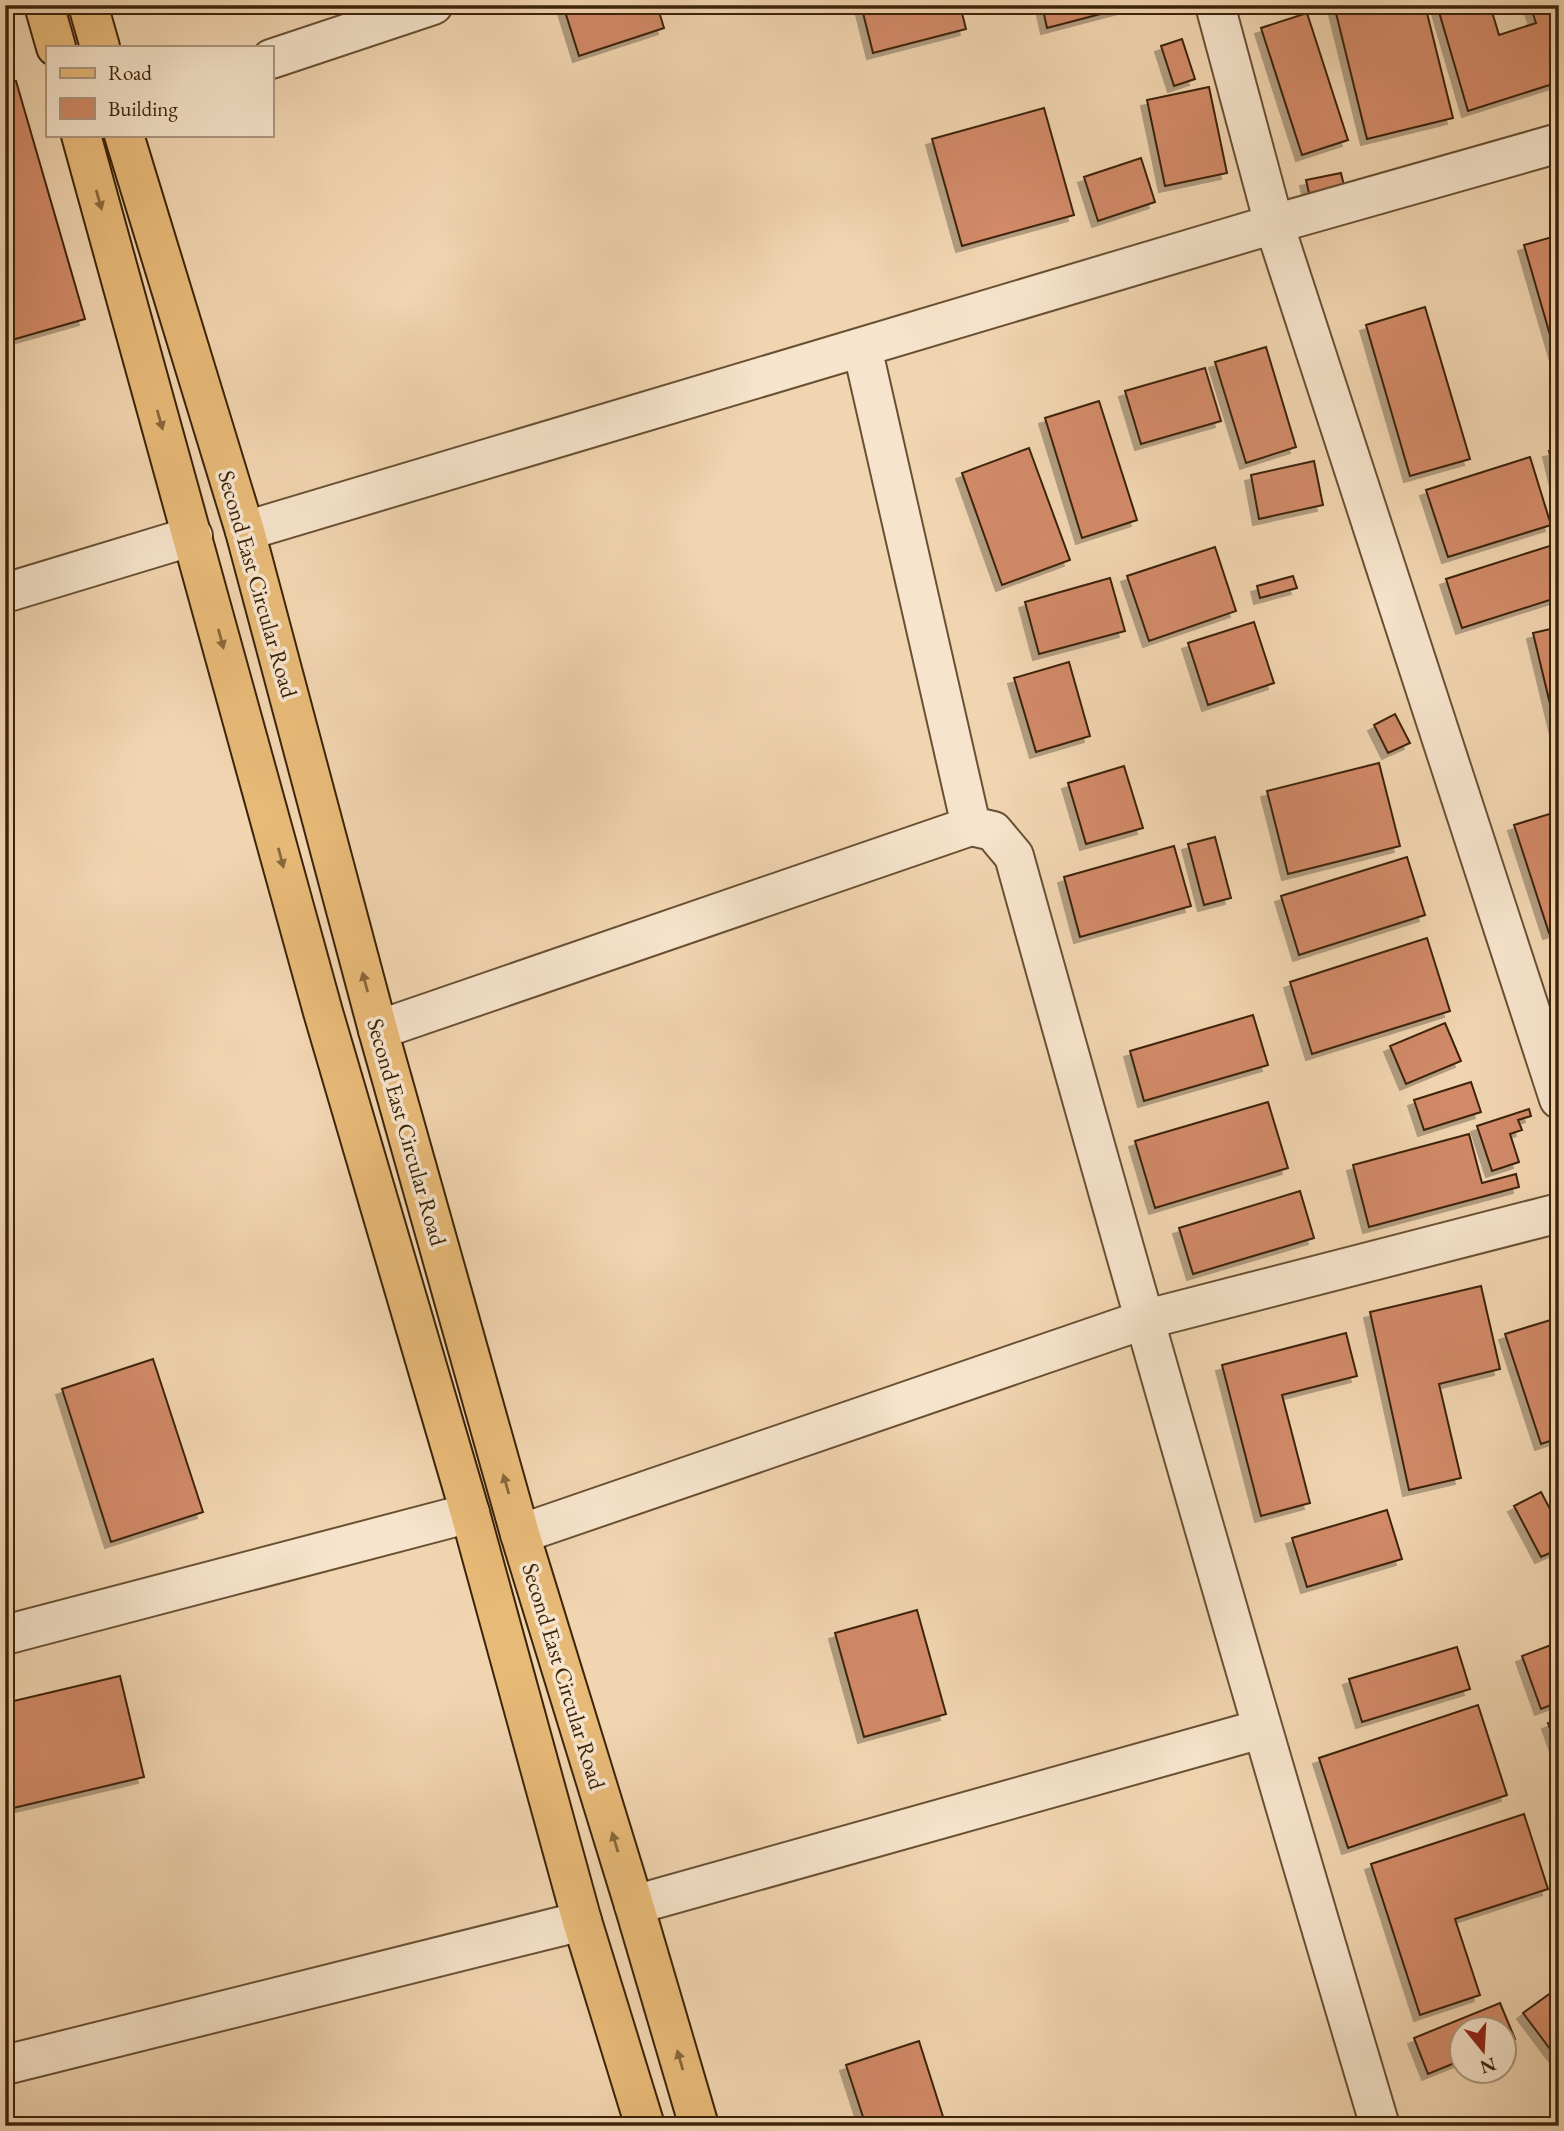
<svg xmlns="http://www.w3.org/2000/svg" width="1564" height="2131" viewBox="0 0 1564 2131" font-family="'EB Garamond',serif">
	<style>
		.building { fill: #d28a67; stroke: #3c2409; stroke-width: 2; filter: url(#shadow) }
		.lines { fill: none; stroke-linecap: round; stroke-linejoin: round }
		.minor-casing { stroke: #695033; stroke-width: 42 }
		.major-casing { stroke: #3c2409; stroke-width: 42 }
		.minor { stroke: #f6e4cc; stroke-width: 38 }
		.major { stroke: #e8ba78; stroke-width: 38 }
		.oneway { fill: #89683b }
		.labels { text-anchor: middle; stroke-width: 7; stroke-linejoin: round; paint-order: stroke }
		.street-label { font-size: 23px; fill: #3c2409; stroke: #f6e4cc }
	</style>
	<defs>
		<filter id="shadow"><feDropShadow dx="-6" dy="6" stdDeviation="0" flood-color="#0004"/></filter>
	</defs>
	<rect width="100%" height="100%" fill="#f1d5b0"/>
	<filter id="stains"><feTurbulence type="fractalNoise" baseFrequency=".00286" numOctaves="4"/><feColorMatrix values="0 0 0 0 .2 0 0 0 0 .09 0 0 0 0 .02 0 0 0 .5 -.17"/></filter>
	<radialGradient id="worn" r=".72"><stop offset=".6" stop-color="#630" stop-opacity="0"/><stop offset="1" stop-color="#630" stop-opacity=".3"/></radialGradient>
	<path class="building" d="M563 5H657L664 28 579 56Z
		M861 5H960L966 29 873 53Z
		M1042 5H1135L1047 28Z
		M1334 5H1425L1453 118 1367 139Z
		M1437 5H1490L1499 35 1536 23 1530 5H1559V82L1468 111Z
		M1307 13 1348 140 1302 155 1261 28Z
		M1182 39 1195 79 1174 86 1161 46Z
		M16 81 85 319 5 342V84Z
		M1209 87 1227 173 1165 186 1147 100Z
		M1044 108 1074 215 962 246 932 139Z
		M1141 158 1155 202 1098 221 1084 177Z
		M1341 173 1346 194 1311 202 1306 180Z
		M1559 235V366L1524 245Z
		M1425 307 1470 459 1410 476 1366 325Z
		M1266 347 1296 447 1246 463 1215 362Z
		M1205 368 1221 421 1141 444 1125 391Z
		M1099 401 1137 520 1082 538 1045 418Z
		M1029 448 1070 560 1002 585 962 473Z
		M1559 449V494L1549 451Z
		M1530 457 1551 525 1448 557 1426 490Z
		M1314 461 1323 505 1259 519 1251 475Z
		M1559 543V597L1462 628 1446 579Z
		M1215 547 1236 611 1149 641 1127 576Z
		M1293 576 1297 588 1260 598 1257 586Z
		M1110 578 1125 631 1039 654 1025 602Z
		M1254 622 1274 683 1208 705 1188 643Z
		M1559 627V728L1556 729 1533 633Z
		M1069 662 1090 736 1036 752 1014 678Z
		M1395 714 1410 743 1388 753 1374 725Z
		M1379 763 1400 846 1288 874 1267 791Z
		M1124 766 1143 828 1086 844 1068 783Z
		M1559 811V930L1549 933 1514 825Z
		M1215 837 1231 898 1204 905 1188 844Z
		M1174 846 1191 906 1080 937 1064 877Z
		M1407 857 1425 915 1299 955 1281 896Z
		M1427 938 1450 1011 1312 1054 1290 982Z
		M1253 1015 1268 1065 1144 1101 1130 1051Z
		M1445 1023 1461 1061 1406 1084 1390 1046Z
		M1471 1082 1481 1112 1424 1130 1414 1100Z
		M1268 1102 1288 1168 1155 1208 1135 1141Z
		M1529 1109 1531 1116 1518 1120 1522 1130 1510 1134 1519 1162 1492 1171 1477 1126Z
		M1469 1134 1482 1183 1516 1174 1519 1187 1369 1227 1353 1165Z
		M1300 1191 1314 1238 1193 1274 1179 1228Z
		M1481 1286 1500 1369 1439 1384 1461 1478 1409 1490 1370 1312Z
		M1557 1318 1559 1438 1541 1444 1505 1334Z
		M1346 1333 1357 1376 1282 1395 1310 1503 1261 1516 1222 1365Z
		M153 1359 203 1512 111 1542 62 1389Z
		M1541 1492 1559 1526V1549L1541 1557 1514 1506Z
		M1387 1510 1402 1559 1307 1587 1292 1538Z
		M917 1610 946 1714 864 1737 835 1633Z
		M1559 1642V1702L1541 1709 1522 1656Z
		M1457 1647 1470 1689 1362 1722 1349 1679Z
		M120 1676 144 1777 5 1810V1703Z
		M1478 1705 1507 1795 1348 1848 1319 1758Z
		M1559 1719V1755L1548 1723Z
		M1524 1814 1548 1889 1455 1919 1480 1995 1420 2015 1371 1864Z
		M1559 1987V2061L1523 2013Z
		M1500 2003 1515 2039 1504 2044V2030H1462V2060L1428 2074 1414 2038Z
		M919 2041 946 2126H866L846 2065Z"/>
	<g class="lines">
		<g class="minor-casing">
			<path id="minor" d="M1215 5 1274 224 1559 1099
				M271 59 433 5
				M862 347 971 826
				M245 531 1274 224 1559 143
				M5 593 193 536
				M378 1030 971 826 993 831 1014 856C1132 1281 1254 1704 1380 2126
				M520 1534 1143 1320 1559 1213
				M5 1635 470 1513
				M634 1905 1261 1729
				M5 2065 582 1921"/>
		</g>
		<g class="major-casing">
			<path id="major" d="M44 5 56 47
				M88 5 100 47
				M81 135 323 1012 470 1513 582 1921 645 2126
				M124 135 245 531 378 1030 520 1534 634 1905 699 2126"/>
		</g>
		<use href="#minor" class="minor"/>
		<use href="#major" class="major"/>
	</g>
	<defs><path id="oneway-solid" d="M-6-.8H1V-3.2L6.5 0L1 3.2V.8H-6Z" transform="scale(1.75)"/></defs>
	<g class="oneway">
		<use href="#oneway-solid" transform="translate(99 200) rotate(74)"/>
		<use href="#oneway-solid" transform="translate(160 420) rotate(74)"/>
		<use href="#oneway-solid" transform="translate(221 639) rotate(75)"/>
		<use href="#oneway-solid" transform="translate(281 858) rotate(75)"/>
		<use href="#oneway-solid" transform="translate(365 982) rotate(-105)"/>
		<use href="#oneway-solid" transform="translate(506 1484) rotate(-106)"/>
		<use href="#oneway-solid" transform="translate(615 1842) rotate(-107)"/>
		<use href="#oneway-solid" transform="translate(680 2060) rotate(-106)"/>
	</g>
	<g class="labels">
		<g class="street-label">
			<text transform="translate(258 584) rotate(74)" y="8">Second East Circular Road</text>
			<text transform="translate(407 1132) rotate(74)" y="8">Second East Circular Road</text>
			<text transform="translate(564 1676) rotate(73)" y="8">Second East Circular Road</text>
		</g>
	</g>
	<rect width="1564" height="2131" fill="none" stroke="#f1d5b0" stroke-width="28"/>
	<rect x="7" y="7" width="1550" height="2117" fill="none" stroke="#3c2409" stroke-width="3.5"/>
	<rect x="14" y="14" width="1536" height="2103" fill="none" stroke="#3c2409" stroke-width="2"/>
	<rect x="46" y="46" width="228" height="91" fill="#f6e4cc" stroke="#ac977e" stroke-width="2"/>
	<rect x="60" y="68" width="35" height="10" fill="#e8ba78" stroke="#ac977e" stroke-width="2"/>
	<text x="108" y="80" font-size="21" fill="#3c2409">Road</text>
	<rect x="60" y="98" width="35" height="21" fill="#d28a67" stroke="#ac977e" stroke-width="2"/>
	<text x="108" y="116" font-size="21" fill="#3c2409">Building</text>
	<g transform="translate(1483 2050) rotate(162)"><circle r="33" fill="#f6e4cc" stroke="#ac977e" stroke-width="2"/>
	<path d="M0-5L12 26L0 18L-12 26Z" fill="#8f2418"/>
	<text y="-10" font-size="19" font-weight="bold" text-anchor="middle" fill="#3c2409">N</text>
	</g>
	<rect width="100%" height="100%" filter="url(#stains)"/>
	<rect width="100%" height="100%" fill="url(#worn)"/>
</svg>
